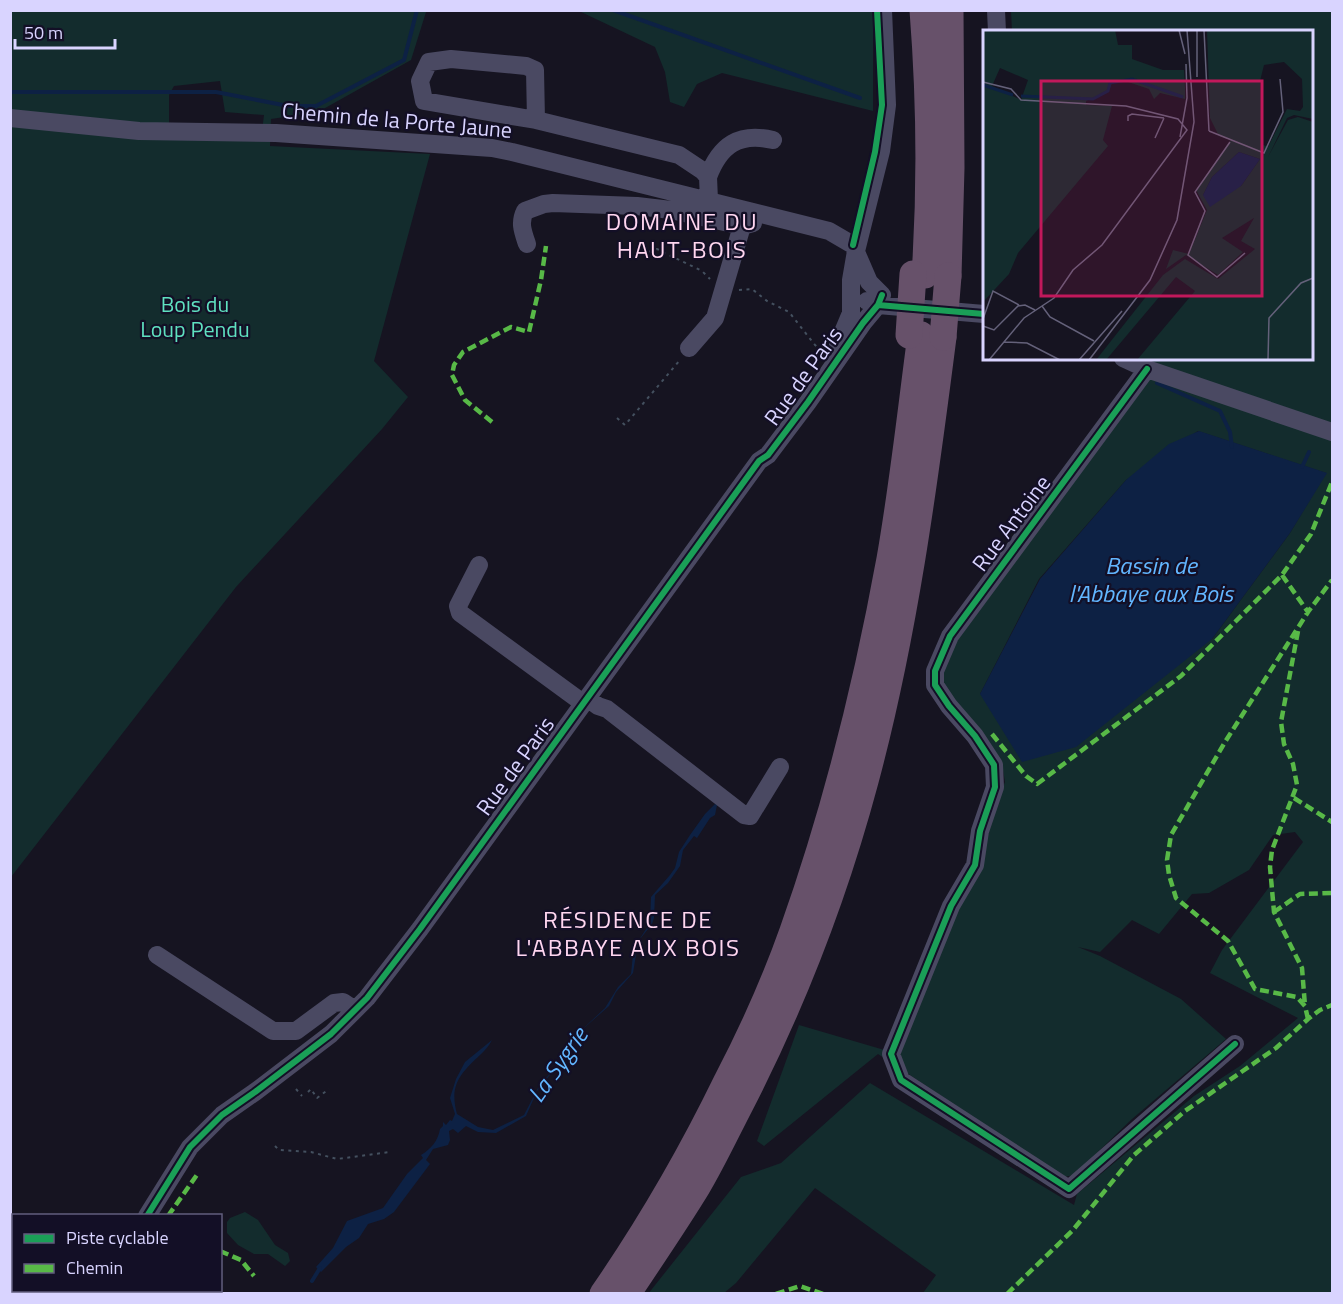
<svg xmlns="http://www.w3.org/2000/svg" width="1343" height="1304" viewBox="0 0 1343 1304" font-family="'Titillium Web',sans-serif">
	<style>
		.green { fill: #132c2d; fill-rule: evenodd }
		.water { fill: #0d2144 }
		.lines { fill: none; stroke-linecap: round; stroke-linejoin: round }
		.stream { stroke: #0d2144; stroke-width: 4 }
		.path { stroke: #44505f; stroke-width: 2; stroke-dasharray: 3 4.5; stroke-linecap: butt }
		.minor { stroke: #4a4962; stroke-width: 18 }
		.highway { stroke: #67516a; stroke-width: 27 }
		.highway-bridge { stroke: #67516a; stroke-width: 27 }
		.quiet { stroke: #58b947; stroke-width: 4.5; stroke-dasharray: 9 4.5; stroke-linecap: butt }
		.cycleway-casing { stroke: #130f26; stroke-width: 10 }
		.cycleway { stroke: #1a9f57; stroke-width: 6 }
		.labels { text-anchor: middle; stroke-width: 4.5; stroke-linejoin: round; paint-order: stroke }
		.street-label { font-size: 22px; fill: #d9d4ff; stroke: #130f26 }
		.park-label { font-size: 22px; fill: #5fe0c0; stroke: #130f26 }
		.neighbourhood-label { font-size: 24px; letter-spacing: 1.5px; fill: #ffd6f0; stroke: #130f26 }
		.water-label { font-size: 24px; font-style: italic; fill: #62b6ff; stroke: #130f26 }
		.inset-river { fill: none; stroke: #0d2144; stroke-width: 3 }
		.inset-road { fill: none; stroke: #64617a; stroke-width: 1.5 }
		.view { fill: #c2185b; fill-opacity: 0.15; stroke: #c2185b; stroke-width: 3 }
		.inset-edge { fill: none; stroke: #d9d4ff; stroke-width: 3 }
	</style>
	<rect width="100%" height="100%" fill="#161421"/>
	<path class="green" d="M11 11H437L426 12 411 60 318 112 271 119 270 146 430 154 374 361 408 397 382 429 236 587 11 877ZM220 81 225 112 264 115 262 131 169 126V95L174 86Z
		M579 11H873V111L722 73 697 84 684 107 670 102 665 72 655 47Z
		M1011 11H1331L1332 1293H923L936 1275 815 1188 736 1283 724 1293 648 1294 741 1177 781 1163 870 1083 1074 1205 1077 1194 1194 1096 1240 1066 1298 1018 1210 973 1222 950 1303 842 1295 832 1273 835 1249 870 1209 893 1192 894 1159 934 1132 920 1100 952 1078 947 1100 956 1181 999 1226 1039 1132 1119 1074 1175 1064 1177 878 1054 764 1146 757 1141 799 1025 898 1054 1005 782 1003 770 941 683V663L1149 378 1153 359 1312 358V32L1012 31ZM1198 431 1326 473 1290 533 1212 639 980 694 1039 579 1126 480Z
		M245 1212 258 1220 275 1245 288 1253 290 1261 285 1266 268 1254H254L238 1245 227 1233V1222L230 1218Z"/>
	<path class="water" d="M1199 431 1327 473 1290 533 1212 639 1076 747 1022 762 980 694 1040 579 1126 480 1169 444Z
		M715 804 717 805 715 815 710 818 697 838 694 836 683 850 680 866 668 883 655 895 654 918 652 924 640 939 637 949 633 973 616 992 609 1006 584 1028 571 1045 565 1056 537 1091 526 1116 496 1133 478 1132 466 1126 458 1133 453 1129 449 1131 450 1140 448 1145 433 1149 426 1160 430 1164 394 1212 384 1219 368 1224 359 1238 346 1247 321 1272 316 1267 333 1248 347 1221 383 1208 407 1174 423 1158 421 1155C431 1149 438 1141 440 1129L443 1126V1122L446 1125 450 1120 452 1121 455 1114 450 1098 456 1079 465 1062 492 1040C489 1046 485 1050 480 1055 460 1074 449 1085 457 1114L478 1127 493 1130 524 1115 539 1086 554 1069 572 1039 605 1008 618 987 631 974 633 954 639 940 650 923 651 897 670 875 675 868 679 852 690 835 705 814Z"/>
	<g class="lines">
		<path class="stream" d="M613 10 860 98
			M10 92H216L288 106H316L404 60 417 10
			M1157 383 1220 411 1230 432 1232 447
			M1302 467 1309 452
			M312 1281 320 1268"/>
		<path class="path" d="M642 254 657 249 702 271 710 279
			M739 290 752 289 767 301 789 312 815 345 824 353
			M617 418 625 425 680 360
			M296 1089 302 1096
			M308 1092 311 1089 317 1098 329 1089
			M275 1146 279 1150 311 1152 337 1159 390 1152
			M141 1290 146 1294"/>
		<path class="minor" d="M996 10 997 32
			M10 118 139 131 276 133 492 148 512 152 829 231 853 245 869 282 882 295
			M536 120 535 70 526 66 451 59 429 62 420 81 424 101 536 120 679 155 703 171 708 177 709 200
			M708 177C720 145 739 132 773 140
			M527 244C523 232 519 223 525 211L544 204 553 203 637 206 671 210 742 226
			M867 301 878 305 984 314
			M838 344 851 313V280L856 251 881 151 887 105 883 10
			M689 348 715 318 742 226 753 223
			M1123 358 1147 369 1332 432
			M1147 369 950 636 935 671V685L949 706 975 736 994 765 995 787 980 831 975 865 951 906 891 1054 901 1080 1069 1189 1235 1044
			M479 565 458 606 460 613 583 703
			M587 698 598 706 607 709 744 815 750 816 780 767
			M157 955 273 1031H296L334 1003 343 1002 355 1010
			M147 1216 190 1147 222 1115 255 1092 331 1034 367 998 420 929 759 461 768 455 808 402 863 323 878 305 882 295
			M98 1294 100 1290"/>
		<path class="highway" d="M923 10C930 99 931 187 925 275
			M948 276 951 168 950 10
			M603 1294C650 1226 691 1155 727 1081 752 1033 775 982 793 931 836 810 867 685 890 559 903 485 911 410 921 335
			M627 1294C651 1258 675 1223 697 1187 713 1160 726 1132 740 1105 793 1002 835 893 865 781 904 636 924 486 943 337"/>
		<path class="highway-bridge" d="M909 335 913 274
			M943 337 948 276"/>
		<path class="quiet" d="M492 422 465 400 452 375 454 365 463 352 511 327 529 332 541 280 546 246
			M1282 575 1308 612
			M1298 631 1281 722 1284 744 1293 764 1297 785 1272 850 1270 867 1274 912 1302 968 1305 1006
			M992 734 1026 776 1037 784 1181 676 1282 575 1311 534 1332 482
			M1294 798 1332 822
			M1274 912 1300 894 1332 893
			M1308 1019 1305 1006 1297 997 1255 989 1228 941 1176 898 1169 875 1167 860 1171 835 1225 742 1308 612 1332 580
			M168 1216 199 1172
			M220 1251 241 1260 254 1276
			M119 1294 120 1290
			M192 1294 194 1290
			M776 1294 800 1286 823 1294
			M1007 1294 1073 1230 1134 1155 1185 1111 1276 1048 1308 1019 1320 1010 1332 1005"/>
		<g class="cycleway-casing">
			<path id="cycleway" d="M853 245 875 152 882 105 877 10
				M878 305 984 314
				M1147 369 950 636 935 671V685L949 706 975 736 994 765 995 787 980 831 975 865 951 906 891 1054 901 1080 1069 1189 1235 1044
				M147 1216 190 1147 222 1115 255 1092 331 1034 367 998 420 929 759 461 768 455 808 402 863 323 878 305 882 295"/>
		</g>
		<use href="#cycleway" class="cycleway"/>
	</g>
	<g class="labels">
		<g class="street-label">
			<text transform="translate(397 120) rotate(5)" y="8">Chemin de la Porte Jaune</text>
			<text transform="translate(803 376) rotate(-54)" y="8">Rue de Paris</text>
			<text transform="translate(1011 523) rotate(-53)" y="8">Rue Antoine</text>
			<text transform="translate(515 766) rotate(-54)" y="8">Rue de Paris</text>
		</g>
		<g class="park-label">
			<text x="195" y="312">Bois du<tspan x="195" dy="25">Loup Pendu</tspan></text>
		</g>
		<g class="neighbourhood-label">
			<text x="682" y="230">DOMAINE DU<tspan x="682" dy="28">HAUT-BOIS</tspan></text>
			<text x="628" y="928">RÉSIDENCE DE<tspan x="628" dy="28">L'ABBAYE AUX BOIS</tspan></text>
		</g>
		<g class="water-label">
			<text x="1151" y="574">Bassin de<tspan x="1151" dy="28">l'Abbaye aux Bois</tspan></text>
			<text transform="translate(558 1065) rotate(-55)" y="8">La Sygrie</text>
		</g>
	</g>
	<g transform="translate(983 30)">
		<rect width="330" height="330" fill="#161421"/>
		<path d="M0 0H132L135 15H149V29L180 40H201L202 57V69L177 63 171 69 166 59 142 51 129 53 126 61 103 71V75L129 76 120 110 125 116 35 223 26 244 0 272ZM17 38 45 50 38 70 9 56ZM224 0H330V89L311 85 304 88 285 127 305 90 315 87 330 92V330H154L212 261 193 247 123 330H113L180 245 202 229 235 249 272 219 258 211 271 188 239 208 260 222 235 245 203 225 183 239 190 220 206 224 224 180 213 160 248 110 236 106 227 88ZM301 32 319 49 320 77 317 81 304 79 285 117 278 114 277 51 281 35ZM256 122 277 129 258 156 220 165 229 147Z" fill="#132c2d" fill-rule="evenodd"/>
		<path d="M256 122 277 129 258 156 227 177 220 165 229 147Z" fill="#0d2144"/>
		<path class="inset-river" d="M0 55 30 65M38 66 110 69 125 61 127 53 149 49 200 67"/>
		<path class="inset-road" d="M196 0 202 24M214 0V47M221 0 226 101M0 52 28 59 38 70 143 76 195 89 204 100 119 215 90 240 71 268 41 288 6 330M145 91V86L149 84 181 88M226 101 281 123 300 82 297 49M197 107 204 68 203 34M172 108 181 88M247 112 212 162 222 181 205 225 234 247 262 223M59 276 67 287 111 311M0 289 10 261 36 275M0 296 11 300 35 276 42 275 52 280M21 312 44 313 77 330M96 330 139 281M106 330 167 250 194 190 211 92 204 0M285 330 286 288 318 253 330 248"/>
		<path class="view" d="M58 51H279V266H58Z"/>
		<rect width="330" height="330" class="inset-edge"/>
	</g>
	<rect width="1343" height="1304" fill="none" stroke="#d9d4ff" stroke-width="24"/>
	<rect x="12" y="1214" width="210" height="78" fill="#130f26" stroke="#625e7d" stroke-width="1.5"/>
	<rect x="24" y="1234" width="30" height="9" fill="#1a9f57" stroke="#625e7d" stroke-width="1.5"/>
	<text x="66" y="1244" font-size="18" fill="#d9d4ff">Piste cyclable</text>
	<rect x="24" y="1264" width="30" height="9" fill="#58b947" stroke="#625e7d" stroke-width="1.5"/>
	<text x="66" y="1274" font-size="18" fill="#d9d4ff">Chemin</text>
	<path d="M15 39v9h100v-9" fill="none" stroke="#d9d4ff" stroke-width="3"/>
	<text x="24" y="39" font-size="18" fill="#d9d4ff" stroke="#130f26" stroke-width="4.5" paint-order="stroke">50 m</text>
</svg>
